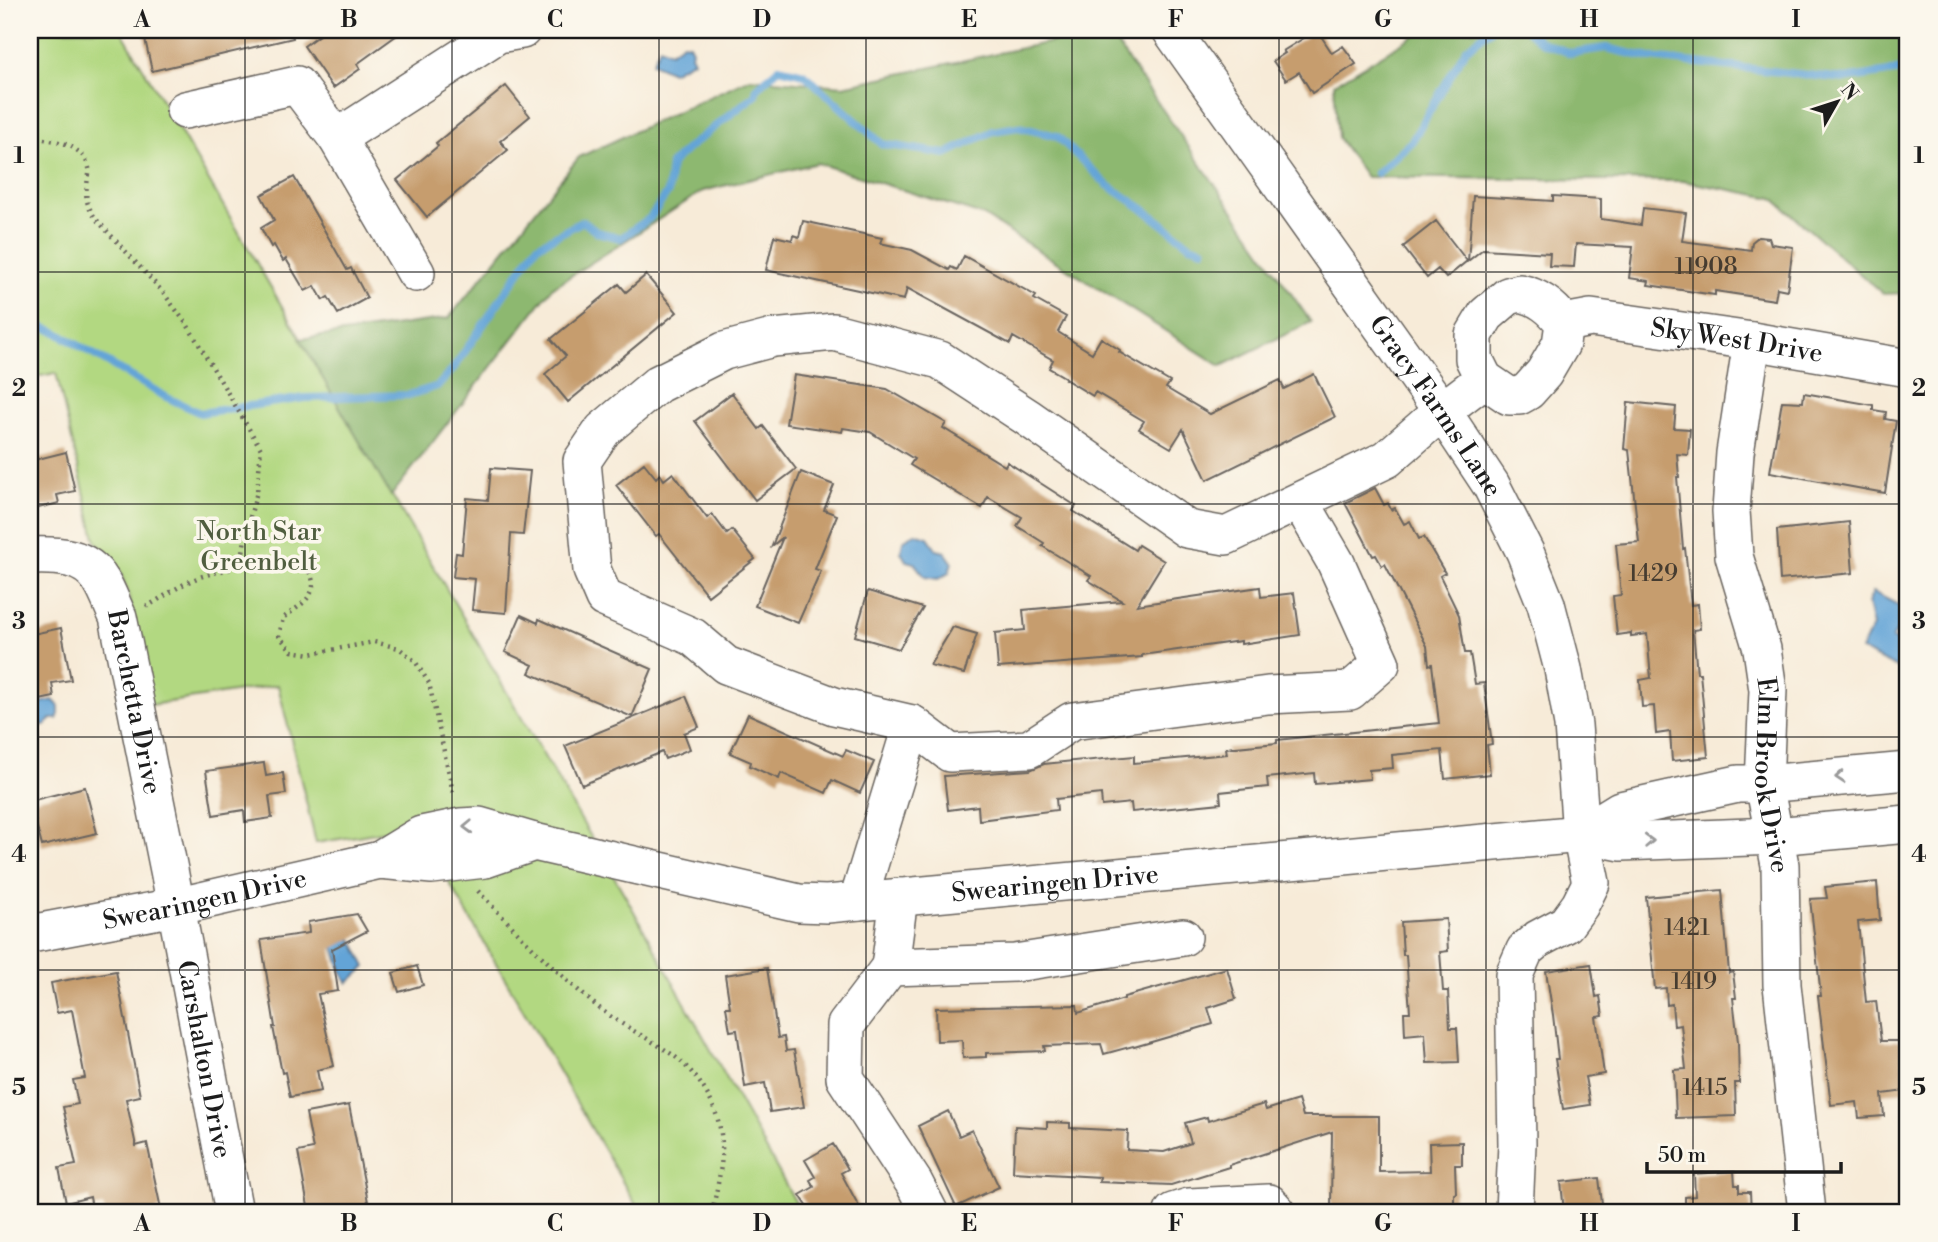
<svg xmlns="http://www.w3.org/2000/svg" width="1938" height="1242" viewBox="0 0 1938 1242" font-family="'Libre Bodoni',serif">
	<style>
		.green { fill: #b2d881; stroke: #677a4e; stroke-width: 2 }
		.forest { fill: #8db86f; stroke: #546a46; stroke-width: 2 }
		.water { fill: #64a4d7; stroke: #40607a; stroke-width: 2 }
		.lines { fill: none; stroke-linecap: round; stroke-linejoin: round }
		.stream { stroke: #64a4d7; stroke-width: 8 }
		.building { fill: #c69d6e }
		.minor-casing { stroke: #69645e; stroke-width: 40 }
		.path { stroke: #69645e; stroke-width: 4.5; stroke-dasharray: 2 5; stroke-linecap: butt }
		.minor { stroke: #fff; stroke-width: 37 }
		.oneway { stroke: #999 }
		.grid { fill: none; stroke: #1c1c1c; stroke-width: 2; stroke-opacity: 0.55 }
		.labels { text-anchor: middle; stroke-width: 7; stroke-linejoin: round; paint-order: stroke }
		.number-label { font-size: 23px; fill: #463c30 }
		.street-label { font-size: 26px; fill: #1c1c1c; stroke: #fbf7ec }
		.park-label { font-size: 26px; fill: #505e3f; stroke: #fbf7ec }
		.neatline { fill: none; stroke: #1c1c1c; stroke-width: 2.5 }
		.grid-label { font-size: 23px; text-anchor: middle; font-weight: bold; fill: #1c1c1c }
	</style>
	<rect width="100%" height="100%" fill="#fbf7ec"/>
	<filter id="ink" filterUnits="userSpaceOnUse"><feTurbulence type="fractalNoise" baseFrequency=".0143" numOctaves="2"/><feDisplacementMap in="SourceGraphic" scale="14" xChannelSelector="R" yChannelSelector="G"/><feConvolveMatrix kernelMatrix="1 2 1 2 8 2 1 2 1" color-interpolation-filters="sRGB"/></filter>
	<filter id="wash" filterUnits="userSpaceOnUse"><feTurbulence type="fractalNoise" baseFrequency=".00686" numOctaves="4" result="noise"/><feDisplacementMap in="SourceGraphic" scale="28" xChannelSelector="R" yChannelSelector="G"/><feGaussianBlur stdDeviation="1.57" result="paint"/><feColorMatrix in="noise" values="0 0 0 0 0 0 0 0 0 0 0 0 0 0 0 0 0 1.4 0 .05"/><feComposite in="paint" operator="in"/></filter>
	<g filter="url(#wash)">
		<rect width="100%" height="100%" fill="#f7ebd8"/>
		<path class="green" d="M30 30H121L626 897 801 1212H640L449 882 421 825 316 843 278 685 150 705 128 592 119 569 96 542 56 373 30 378Z"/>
		<path class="forest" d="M1107 30 1311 322 1221 366 982 215 817 163 703 191 552 288 391 496 300 339 449 318 579 157 750 78 843 86Z
			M1423 30H1908V293L1883 294 1773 198 1683 181 1366 177 1338 138 1334 84Z"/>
		<path class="water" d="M683 43 689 44 692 50 691 55 694 60 672 72 652 63 660 47 670 52Z
			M915 533 928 537 937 550 945 552 952 562 949 573 938 579 925 577 914 563 906 561 901 552 903 541Z
			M1873 592 1908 610V632L1899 627 1892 639 1908 648V661L1903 671 1861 650 1873 626 1868 603Z
			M53 700 59 706V714L57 719H51L44 726 36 721 30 724V705Z
			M350 935 366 967 348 983C342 977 337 955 333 945Z"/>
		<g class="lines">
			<path class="stream" d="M1527 30 1541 42 1570 53 1606 48 1650 58 1845 79 1908 69
				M1377 173 1412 141 1466 49 1490 30
				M30 323 54 331 166 397 200 413 305 398 409 395 438 386 453 369 537 246 583 221 597 232 621 238 650 218 668 192 671 164 688 148 755 95 757 88 779 68 804 74 882 144 946 154 993 131 1018 127 1057 136 1106 184 1142 208 1190 245 1203 249"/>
		</g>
		<g id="blocks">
			<path class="building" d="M143 30H292L293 38 152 71Z
				M326 30H404L357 64 360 69 333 88 304 46Z
				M1317 30 1332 53 1343 46 1356 64 1312 93 1299 72 1286 80 1273 61 1285 53 1283 51Z
				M506 86 530 116 500 141 508 150 427 217 397 180 438 146 436 143Z
				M294 177 347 270 351 268 367 298 338 314 328 297 323 300 315 286 305 291 286 259 283 261 274 245 271 247 261 228 274 220 261 195Z
				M1473 196 1553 201V196L1601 199V219L1641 225 1643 208 1686 213 1682 241 1751 250 1752 242 1758 237 1769 238 1771 244 1793 247 1787 290 1777 288 1775 300 1715 291V295L1648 285 1649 281 1629 278 1633 247 1576 244 1574 267 1549 266 1550 253 1483 249 1468 261Z
				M803 221 882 238 880 243 912 250 949 270 951 267 957 270 964 256 1036 296 1034 299 1066 317 1058 332 1092 353 1101 338 1120 350 1119 352 1170 382 1166 388 1210 414 1280 380 1284 389 1314 374 1335 417 1207 480 1183 429 1171 448 1139 429 1144 421 1095 392 1093 396 1065 379 1066 378 1049 368 1053 360 1013 337 1010 344 907 288 904 300 766 270 774 236 792 240 793 235 799 237Z
				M1436 221 1467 261 1446 278 1438 269 1427 278 1403 247Z
				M646 275 677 312 568 402 545 374 566 356 551 339 619 284 626 292Z
				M794 375 887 389 946 423 943 428 1005 466 1007 462 1034 479 1076 506 1073 511 1135 550 1138 545 1164 561 1137 605 1260 587 1261 597 1294 593 1300 635 1241 644V641L1142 655V657L998 668 995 633 1025 630 1023 610 1122 601 1088 580 1091 576 1042 546 1044 543 1017 526 1022 517 988 497 982 508 910 465 914 459 870 432 843 428 842 432 786 424Z
				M732 393 759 429 763 426 796 469 755 500 695 421Z
				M1804 393 1873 405V410L1886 412 1885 419 1896 421 1885 493 1770 472 1782 401 1803 402Z
				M1628 402 1676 407 1674 428 1690 429 1688 455 1677 454 1679 477H1677L1683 549 1685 548 1691 605 1698 604 1700 629 1693 630 1697 673H1700L1708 757 1672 761 1670 732 1656 734 1654 706 1642 707 1640 680 1651 678 1647 634 1631 636V633L1617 635 1613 596 1621 595 1616 544 1639 542 1629 450 1624 449Z
				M66 452 75 491 57 495 59 503 30 510V461Z
				M644 463 656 478 660 474 664 480 673 473 707 518 712 514 727 534 732 530 755 559 708 596 659 534 656 536 616 485Z
				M491 468 530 471 523 535 511 534 506 613 472 610 475 579 453 577 456 553 462 554 467 498 488 500Z
				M801 472 834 485 824 510 837 515 815 569 821 571 798 623 755 606 783 537 772 546Z
				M1375 488 1384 505 1388 503 1391 510 1395 508 1404 524 1410 521 1419 539 1424 537 1445 573 1440 576 1459 615 1465 653H1470L1475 684 1484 683 1492 744 1487 745 1490 774 1445 779 1442 750 1392 755 1393 768 1369 770 1370 779 1315 784 1314 773 1267 778 1268 787 1220 792 1221 803 1132 812 1131 803 1102 806 1101 794 1056 799 1057 810 979 820 978 806 948 810 944 776 1030 770 1044 764 1083 760V761L1134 756V763L1227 754 1226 748 1277 743V740L1439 723 1432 664 1429 665 1427 646 1385 564 1382 566 1376 555 1373 556 1345 503Z
				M1849 522 1853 573 1780 580 1777 530Z
				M868 591 923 608 899 649 855 636Z
				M521 615 538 623 539 619 652 669 632 717 529 673 533 665 505 652Z
				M953 627 977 634 964 674 930 665Z
				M61 628 71 680 52 683 54 697 30 702V646L35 645 33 634Z
				M686 696 699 727 684 733 690 749 665 759 662 752 582 785 565 746Z
				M748 714 843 756 846 750 874 762 860 793 832 780 826 793 781 773 779 779 750 766 751 762 730 753Z
				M264 763 266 776 283 773 286 794 269 796 272 818 245 822 244 810 213 815 206 771Z
				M85 787 97 833 42 846 30 801Z
				M1877 882 1880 920 1858 922 1866 1002 1876 1001 1881 1041H1900L1906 1091 1882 1094 1884 1116 1859 1118 1857 1102 1831 1105 1818 996H1821L1810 899 1827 898 1825 887Z
				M1722 890 1729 973 1733 972 1736 998H1733L1738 1042 1739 1083H1735L1736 1116 1676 1118 1674 1070 1686 1069 1681 1025 1674 1026 1672 1004 1667 1005 1666 988 1655 989 1646 897Z
				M357 914 367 931 332 949 338 991 318 994 334 1066 317 1070 321 1091 290 1097 285 1072 282 1073 273 1027H275L261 940 309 933 308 922Z
				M1446 919 1448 951 1440 952 1443 991H1448L1450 1028H1457L1459 1062 1427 1063 1425 1033 1405 1035 1404 1012H1410L1406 955H1403L1401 922Z
				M1591 964 1596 997 1600 996 1603 1016 1596 1017 1604 1074 1585 1077 1590 1105 1563 1109 1555 1059H1558L1553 1015 1546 971Z
				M417 966 423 985 399 992 393 973Z
				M767 968 778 1038 784 1037 786 1051 794 1050 804 1107 770 1112 765 1083 745 1087 737 1030 730 1031 726 1007H730L725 975Z
				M1227 968 1236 999 1208 1008 1213 1024 1134 1047 1133 1046 1104 1054 1101 1044 1044 1046 1045 1051 986 1053V1057L963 1058 962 1040 937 1041 936 1008 1077 1005 1078 1013 1124 999V997Z
				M116 971 140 1096 126 1099 136 1146 147 1143 161 1209 149 1212H105L103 1206 92 1208 90 1197 66 1203 59 1168 76 1165 63 1107 78 1104 73 1080 85 1078 72 1010 57 1013 51 983Z
				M1298 1100 1303 1116H1379V1172L1430 1171 1429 1143 1462 1142V1165H1455L1456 1193 1454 1194V1212H1417V1210L1331 1209 1332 1132 1229 1165V1167L1171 1185 1099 1182 1100 1177 1013 1172 1015 1126 1047 1128V1122L1070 1123V1128L1128 1131 1127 1150 1164 1152 1191 1143 1185 1123 1207 1117 1208 1121 1264 1104 1266 1110Z
				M349 1105 370 1212H309L298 1152 313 1149 306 1113Z
				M948 1111 959 1136 972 1130 999 1187 956 1207 918 1126Z
				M833 1144 848 1169 841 1173 862 1212H811L800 1195 814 1187 810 1180 815 1177 805 1160Z
				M1734 1171 1735 1185H1739V1192H1750L1751 1212H1685V1197L1695 1196 1694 1174Z
				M1599 1178 1603 1212H1564L1561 1182Z"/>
		</g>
	</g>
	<g filter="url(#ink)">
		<use href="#blocks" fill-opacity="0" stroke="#69645e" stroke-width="2"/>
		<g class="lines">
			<g class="minor-casing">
				<g id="minor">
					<path id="s1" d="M1171 30 1442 411 1491 485 1525 552 1546 604 1563 669 1573 725 1581 834 1591 883 1580 905 1566 924 1538 939 1525 950 1514 975 1517 1144 1514 1212"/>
					<path d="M185 110 297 85 337 138 416 273"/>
					<path d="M337 138 498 34 522 30"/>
					<path d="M1520 293C1539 297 1552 307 1564 323L1561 344 1544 373 1528 391 1519 396H1509L1484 379 1474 359V335L1486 315 1508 296Z"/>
					<path id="s2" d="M1564 323 1591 318 1752 341 1908 368"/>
					<path id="s3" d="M1752 341 1735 453 1731 511 1734 556 1762 649 1768 690 1764 784 1780 865 1782 985 1807 1212"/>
					<path d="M1300 501 1336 563 1381 664 1350 691 1268 695 1072 721 1029 749 950 753 912 724 834 706 726 665 693 637 604 598 592 570 582 461 603 430 658 384 724 351 773 338 834 332 940 360 1027 417 1187 529 1226 536 1387 459 1442 411 1484 379"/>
					<path id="s4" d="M30 556C56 555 86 555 101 581 108 592 112 605 118 617L169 870 234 1212"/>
					<path d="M1581 834 1620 810 1738 784H1764L1908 771"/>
					<path id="s5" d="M380 860 421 835 460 827 479 826 534 842 799 903 827 904 1581 834 1622 842 1775 836 1908 824"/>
					<path d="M858 901 912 724"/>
					<path id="s6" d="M30 934 175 907 380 860 432 865 485 859 534 842"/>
					<path d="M890 967 899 897"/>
					<path d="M929 1212 914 1183 845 1078 846 1025 890 967 1015 963 1183 937"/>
					<path d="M1173 1212 1189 1207 1269 1203 1277 1212"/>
				</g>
			</g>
			<path class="path" d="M30 138C52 139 82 143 89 168 90 171 89 175 88 178 85 197 85 203 96 219L162 291 188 326 261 449 257 492 246 531 241 567
				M146 607C164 597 183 582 203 576 225 570 304 547 312 578 318 597 296 608 283 618L279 636 292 651 310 654 374 642 399 648 415 661 429 683 454 797
				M478 891C516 931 555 972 598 1007 620 1025 647 1037 670 1053 702 1075 724 1115 722 1154 721 1173 716 1193 712 1212"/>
			<use href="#minor" class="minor"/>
		</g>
		<defs><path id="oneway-chevron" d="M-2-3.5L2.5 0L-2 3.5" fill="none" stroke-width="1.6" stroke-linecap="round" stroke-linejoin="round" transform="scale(1.75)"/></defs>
		<g class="oneway">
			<use href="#oneway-chevron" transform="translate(1840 777) rotate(175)"/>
			<use href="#oneway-chevron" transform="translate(468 827) rotate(178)"/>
			<use href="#oneway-chevron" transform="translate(1649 841) rotate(-2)"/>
		</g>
	</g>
	<path class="grid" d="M245 30V1212M452 30V1212M659 30V1212M866 30V1212M1072 30V1212M1279 30V1212M1486 30V1212M1693 30V1212M30 272H1908M30 504H1908M30 737H1908M30 970H1908"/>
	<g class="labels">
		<g class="number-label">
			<text x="1706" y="274">11908</text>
			<text x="1653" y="581">1429</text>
			<text x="1687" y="935">1421</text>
			<text x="1694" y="989">1419</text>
			<text x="1705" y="1095">1415</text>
		</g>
		<g class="street-label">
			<text dy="9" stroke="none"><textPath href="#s2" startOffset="175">Sky West Drive</textPath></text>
			<text dy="9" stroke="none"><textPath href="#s1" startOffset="460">Gracy Farms Lane</textPath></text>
			<text dy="9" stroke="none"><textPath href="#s4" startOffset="206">Barchetta Drive</textPath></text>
			<text dy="9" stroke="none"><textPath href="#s3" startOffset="441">Elm Brook Drive</textPath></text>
			<text dy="9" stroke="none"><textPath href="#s5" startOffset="693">Swearingen Drive</textPath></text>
			<text dy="9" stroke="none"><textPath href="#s6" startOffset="178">Swearingen Drive</textPath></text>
			<text dy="9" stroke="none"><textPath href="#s4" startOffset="570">Carshalton Drive</textPath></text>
		</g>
		<g class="park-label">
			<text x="259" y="540">North Star<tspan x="259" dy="30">Greenbelt</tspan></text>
		</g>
	</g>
	<rect width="1938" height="1242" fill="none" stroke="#fbf7ec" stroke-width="77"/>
	<g transform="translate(1837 102) rotate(51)" stroke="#fbf7ec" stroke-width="5" paint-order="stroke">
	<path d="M0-5L12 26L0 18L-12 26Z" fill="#1c1c1c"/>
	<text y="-10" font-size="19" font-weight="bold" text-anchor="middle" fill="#1c1c1c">N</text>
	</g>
	<path d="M1647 1162v10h194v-10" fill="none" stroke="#1c1c1c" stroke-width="3.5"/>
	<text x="1658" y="1162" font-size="21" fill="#1c1c1c" stroke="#fbf7ec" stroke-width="5" paint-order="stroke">50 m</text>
	<rect x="38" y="38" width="1861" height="1166" class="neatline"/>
	<g class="grid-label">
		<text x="142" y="27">A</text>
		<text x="349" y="27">B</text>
		<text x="555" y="27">C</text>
		<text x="762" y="27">D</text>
		<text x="969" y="27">E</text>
		<text x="1176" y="27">F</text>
		<text x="1383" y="27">G</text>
		<text x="1589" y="27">H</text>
		<text x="1796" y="27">I</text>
		<text x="19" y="163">1</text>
		<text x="1919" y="163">1</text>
		<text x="19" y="396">2</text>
		<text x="1919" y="396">2</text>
		<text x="19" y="629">3</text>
		<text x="1919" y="629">3</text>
		<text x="19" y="862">4</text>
		<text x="1919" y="862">4</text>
		<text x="19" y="1095">5</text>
		<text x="1919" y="1095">5</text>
		<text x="142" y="1231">A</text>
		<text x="349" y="1231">B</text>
		<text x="555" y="1231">C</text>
		<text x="762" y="1231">D</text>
		<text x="969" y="1231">E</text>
		<text x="1176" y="1231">F</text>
		<text x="1383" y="1231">G</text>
		<text x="1589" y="1231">H</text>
		<text x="1796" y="1231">I</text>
	</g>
</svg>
